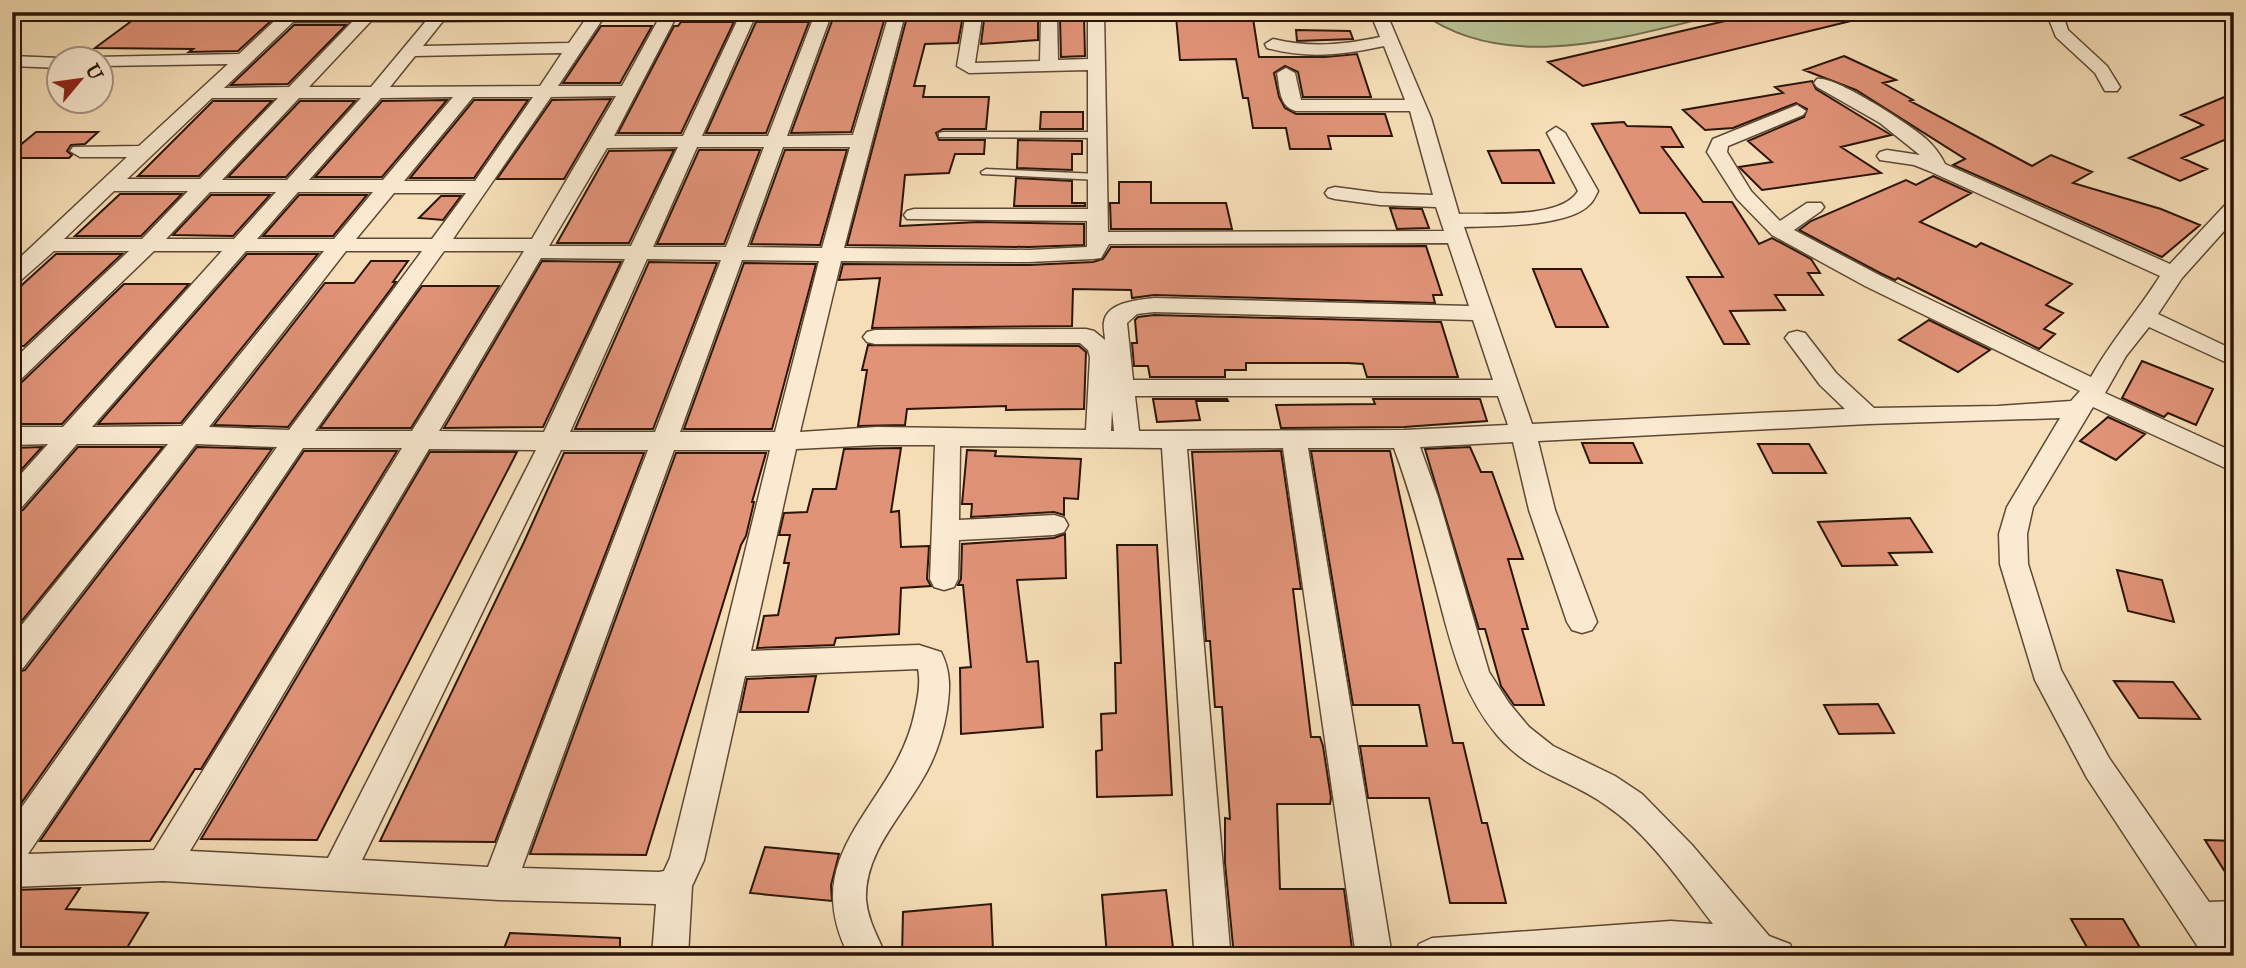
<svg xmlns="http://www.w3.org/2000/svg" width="2246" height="968" viewBox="0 0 2246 968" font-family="'IM FELL Great Primer',serif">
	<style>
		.green { fill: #b7c393; stroke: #716c4e; stroke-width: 2 }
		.building { fill: #e19378; stroke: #2b1508; stroke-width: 2 }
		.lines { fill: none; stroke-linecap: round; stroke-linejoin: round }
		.lane-casing { stroke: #5e4834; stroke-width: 3 }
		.street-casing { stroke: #5e4834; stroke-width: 3 }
		.lane { fill: #f9ead1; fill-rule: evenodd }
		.street { fill: #f9ead1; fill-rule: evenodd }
	</style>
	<rect width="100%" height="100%" fill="#f6dfb8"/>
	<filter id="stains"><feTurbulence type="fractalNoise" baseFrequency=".00286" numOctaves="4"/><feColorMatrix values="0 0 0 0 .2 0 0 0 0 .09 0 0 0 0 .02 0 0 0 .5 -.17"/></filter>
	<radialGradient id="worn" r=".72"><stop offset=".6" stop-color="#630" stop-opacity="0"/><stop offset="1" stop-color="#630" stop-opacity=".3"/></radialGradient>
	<path class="green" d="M1420 12H1730C1633 34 1510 78 1420 12Z"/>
	<path class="building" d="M1252 12 1259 57H1325L1357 54 1371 97H1303L1298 72 1285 66 1274 73 1279 97 1285 108 1296 114H1385L1392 136H1328L1331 149H1290L1286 128H1253L1248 98H1243L1236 59 1180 60 1176 16Z
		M1764 12H1854L1855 20 1583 86 1548 62Z
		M141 14 249 15 244 20H272L238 51 189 52 193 49 95 48Z
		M1084 16 1085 56 1061 57 1060 19Z
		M984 20H1038V40L981 44Z
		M832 21H884L851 132 791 133Z
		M906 21H962L958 43 925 44 914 86H925L923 97H989L986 129H943L936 133 939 140H985L984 154H955L949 173 905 175 900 226 978 222 1084 224V245L1029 247 847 245Z
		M681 22H734L681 133H618L674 26H678Z
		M756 22H809L766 133H706Z
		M294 25H346L288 84 231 85Z
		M601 26H652L620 83H563Z
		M1296 30 1350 31 1353 39 1297 41Z
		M1844 56 1896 80 1883 83 1913 100 1910 101 2032 166 2051 155 2092 172 2073 183 2161 209 2200 225 2162 257 1953 165 1965 159 1856 90 1804 70Z
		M1812 81 1816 89 1891 135 1841 147 1881 173 1762 190 1739 167 1772 162 1748 141 1804 117 1807 109 1796 103 1733 128 1705 130 1683 110 1783 93 1775 87Z
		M2234 93V138L2231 137 2182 158 2207 169 2180 181 2129 158 2203 125 2181 115Z
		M611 99 564 179H497L552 100Z
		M447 100 382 177H315L382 101Z
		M474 100H528L474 178H410Z
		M213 101H272L199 176H138Z
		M300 101H355L286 177H228Z
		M1041 112H1083V129H1040Z
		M1624 122 1627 126 1671 127 1683 147H1662L1703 202H1732L1759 244 1772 238 1811 259 1820 273H1808L1823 295H1775L1785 310 1730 311 1749 344H1724L1687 277H1723L1685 213H1640L1592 124Z
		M36 132H98L85 144 71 145 67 151 72 155 69 158H12V152Z
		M1018 140 1082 141V154H1072V170L1017 168Z
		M674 150 629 243H557L609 151Z
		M699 150H760L724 244H657Z
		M785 150H847L820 245 751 244Z
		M1539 150 1554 183H1502L1488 151Z
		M1933 176 1971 193 1920 222 1976 247 1981 243 2072 284 2046 305 2063 313 2044 329 2055 334 2039 349 1898 278 1895 280 1882 274 1799 230 1811 221 1906 180 1916 185Z
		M1016 178 1072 181V203H1085V206H1014Z
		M1119 182H1151V203H1226L1232 229H1111L1110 203H1119Z
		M120 194H182L141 236H75Z
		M211 195H270L233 236 173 235Z
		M299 195H367L333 236H263Z
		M441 196H461L443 220 419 218Z
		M1390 208 1422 209 1429 228 1397 229Z
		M1426 246 1442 295H1433L1435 303 1154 295 1132 298 1131 290 1073 289 1072 326 872 328 880 278 839 280 843 264 1029 265 1093 262 1103 259 1111 247Z
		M56 254H122L24 346H12V294Z
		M247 254H318L181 423 98 424Z
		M371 261H408L393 282H396L288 427 214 425 325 283H354Z
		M542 261 621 262 543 427 444 428Z
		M649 262 717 263 653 429H575Z
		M744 263 816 264 772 429H684Z
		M1533 269H1581L1608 327H1556Z
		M124 284H189L62 424H12V388L22 382Z
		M422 286H499L411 428H320Z
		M1154 315 1441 322 1458 377H1367L1363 364 1348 363H1246V370H1225V377H1150L1148 366H1134L1132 343H1137L1135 320 1138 317Z
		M1929 320 1990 350 1958 372 1899 340Z
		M868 345 1079 346 1086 352 1084 409 1006 410V406L907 409 905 425 858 426 867 370H862Z
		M2142 361 2213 389 2196 425 2168 413 2164 417 2122 398Z
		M1153 399H1227L1228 401H1196L1200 420 1157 422Z
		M1373 399H1480L1487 421 1404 427 1281 428 1276 405 1375 404Z
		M2108 417 2145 434 2116 460 2080 441Z
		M1582 443H1633L1642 463H1590Z
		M1758 444H1809L1826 473H1773Z
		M42 447 12 480V448Z
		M78 447H163L12 633V512L23 510Z
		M197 447 272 449 12 816V673L25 670Z
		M1470 447 1481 472H1492L1523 559H1508L1528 629H1522L1544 705H1514L1501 686 1485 629H1479L1425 449Z
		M901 448 891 512 899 511 901 547 929 546 927 579 931 586 901 588 899 634 836 638 834 645 757 648 764 616 778 615 789 563H784L790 535H779L784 513 807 512 813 489H836L844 449Z
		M967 450 996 451 995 456 1081 459 1078 499 1064 498V515L1054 512 971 517 972 504H962Z
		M304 451H397L201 769H195L150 841H40Z
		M1281 451 1301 589H1293L1311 737H1320L1323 746 1331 798 1330 804H1277L1280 889H1344L1353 956H1234L1225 863V818L1230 819 1222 707H1215L1210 641H1206L1192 452Z
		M1311 451H1390L1453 743H1463L1482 823H1487L1506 903H1450L1429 798H1368L1360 746H1427L1419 705H1353Z
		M430 452H517L317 840 201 839Z
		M564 453H644L495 842 380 841 524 542Z
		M676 453H766L752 502H754L746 536 741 545 646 855 530 854Z
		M1910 518 1932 552 1889 553 1897 565 1842 566 1818 522Z
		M1065 534 1066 578 1017 580 1027 662 1038 661 1043 727 961 734 960 668 971 667 963 585H958L961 579 962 544 1054 538Z
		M1117 545H1157L1172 795 1097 797 1096 751 1102 750 1101 714 1116 713 1115 663H1121Z
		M2117 570 2162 580 2174 622 2128 611Z
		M816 676 808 712H740L747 679Z
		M2114 681 2173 682 2200 719 2139 718Z
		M1878 704 1894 733 1839 734 1824 705Z
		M2205 840 2234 841V886Z
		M765 847 839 854 831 885 832 901 750 893Z
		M80 888 66 909 148 913 122 956H12V890Z
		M1166 890 1174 956H1107L1102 895Z
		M991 904 993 951 940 956H902L903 912Z
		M2071 919H2123L2145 956H2092Z
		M510 933 620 938V956H501Z"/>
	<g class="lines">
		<g class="lane-casing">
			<path id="lane" d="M943 132H1098L1103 135 1098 138 939 137V133Z
				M986 169 1098 174 1103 177 1098 180 982 174 981 172Z"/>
		</g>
		<g class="street-casing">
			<path id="street" d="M284 12H1070L1068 15 1057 17 1058 60 1088 59V12H1104L1108 232 1444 231 1436 207 1380 205 1335 199 1328 197 1325 193 1328 189 1335 187 1380 193 1433 195 1410 111H1296C1279 107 1280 88 1277 73L1286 68 1295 73 1301 100H1405L1384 46C1343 55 1307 59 1267 48L1265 44 1273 39C1310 48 1343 45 1380 37L1370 12H1386L1431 118 1459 214C1489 213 1562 219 1578 191L1547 133 1556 127 1565 133 1598 191C1596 195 1593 202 1589 205 1568 227 1494 226 1464 227L1532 424 1845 409 1820 385 1785 338 1789 333 1797 331 1805 333 1836 373 1874 408 1998 406 2071 401 2080 391 1865 286 1772 235 1737 199 1707 152 1713 139 1797 105 1806 111 1803 115 1728 146 1727 152 1751 191 1777 218 1780 221 1807 203H1821L1824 207 1821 211 1794 230 1881 276 2091 377C2111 341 2138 311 2160 276L1929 171 1914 165 1880 160 1877 156 1880 152 1887 150 1920 155 1880 123 1817 87 1814 83 1817 79C1834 75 1909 124 1925 138 1934 146 1940 154 1945 164L2170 264 2227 203 2234 201V220L2182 278 2158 314 2234 350V366L2149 327 2126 356 2105 393 2234 452V472L2093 407 2033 507 2027 534 2028 564 2061 670 2109 758 2209 902 2234 901V956H2204L2087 778 2035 680 2000 564 1999 534 2007 507 2060 418 1868 424 1538 441 1555 510 1597 622 1592 630 1582 633 1572 630 1567 622 1529 510 1513 442 1420 447 1438 497 1489 672 1509 703 1529 727 1553 746 1615 776 1642 794 1692 845 1769 936 1790 944 1795 956H1414L1419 944 1432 938 1671 921 1713 924C1682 884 1650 835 1607 806 1568 778 1531 775 1497 735 1459 690 1449 635 1434 580 1422 535 1410 491 1394 448H1308L1392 956H1356L1283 448 1187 449 1230 949 1227 956H1197L1194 949 1162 448 960 446 959 520 1054 515 1064 518 1068 525 1064 532 1054 535 959 540 958 579 954 587 944 590 934 587 930 579 935 445H877L796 449 751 651 919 645 941 652C951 672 950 688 947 710 943 734 935 759 922 780 900 818 864 854 866 900 868 921 878 937 886 956H849C794 849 897 806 915 711 918 698 921 682 918 669L745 676 704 860 692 886 688 956H652L656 904 499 900 163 881 12 887V821L277 447 196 444 23 668 12 671V637L168 444H77L21 508 12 510V484L48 444 12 445V427H63L222 251H154L20 380 12 383V361L129 251H54L20 281 12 282V265L127 157H80L70 151 73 147 139 146 228 64 102 66V60H94L96 57 239 54ZM982 17H1041L1040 61 975 63ZM830 18H888L853 135 787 136ZM904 18H965L957 66 969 73 1088 70V209H914L907 211 904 215 907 219 1087 221V247L1029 250 844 248ZM675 19H738L683 136H614ZM754 19H813L768 136H702ZM585 20 569 43 423 46 443 21ZM602 20H658L622 86H558ZM371 21H426L371 87H309ZM293 22H352L289 87 224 88ZM562 53 540 86 390 87 415 56ZM616 96 532 239H453L551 97ZM453 97 383 180H309L381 98ZM473 97H533L475 181H404ZM212 98H278L200 179H127ZM299 98H361L287 180H222ZM678 147 631 246H549L607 148ZM697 147H764L726 247H653ZM783 147H850L822 248 747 247ZM114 191H188L142 239H64ZM210 192H276L234 239H166ZM298 192H373L334 239H257ZM394 193H466L432 239H356ZM1448 243 1469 306 1154 298C1138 300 1107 302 1104 322 1103 328 1105 335 1105 340L1094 331 1086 329 875 330 867 332 863 337 867 342 875 344 1080 343 1088 350 1090 357 1086 430 877 427 800 432 841 261 1029 262 1093 259 1101 258 1109 244ZM246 251H324L182 426 92 427ZM346 251H422L289 430 209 427ZM444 251H524L412 431H315ZM541 258 625 259 544 432 439 431ZM647 259 721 260 655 432H570ZM742 260 819 261 775 432H680ZM1154 312 1473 320 1493 380H1133L1127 323 1137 314ZM1135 396H1498L1508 425 1404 430 1139 431ZM1112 410 1114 431H1111ZM303 448H402L154 850 28 854ZM429 449 536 450 328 858 190 851ZM561 450H648L488 867 362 860ZM674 450H770L670 858 664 871 659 872 522 868Z
				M2046 12H2062L2068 30 2107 66 2120 87 2117 91H2105L2095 73 2056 37Z
				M12 56 60 58 66 60H60V68L12 66Z"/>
		</g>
		<use href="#lane" class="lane"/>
		<use href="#street" class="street"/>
	</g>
	<rect width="2246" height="968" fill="none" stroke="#f6dfb8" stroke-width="42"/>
	<rect x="14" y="14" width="2218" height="940" fill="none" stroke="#2b1508" stroke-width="3.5"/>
	<rect x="21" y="21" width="2204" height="926" fill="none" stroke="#2b1508" stroke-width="2"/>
	<g transform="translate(80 80) rotate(61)"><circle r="33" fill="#f9ead1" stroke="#a79581" stroke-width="2"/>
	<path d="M0-5L12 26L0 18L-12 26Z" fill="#8f2418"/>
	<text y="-10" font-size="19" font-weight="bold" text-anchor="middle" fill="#2b1508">U</text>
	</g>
	<rect width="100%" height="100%" filter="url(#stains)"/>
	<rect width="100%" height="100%" fill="url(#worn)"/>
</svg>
